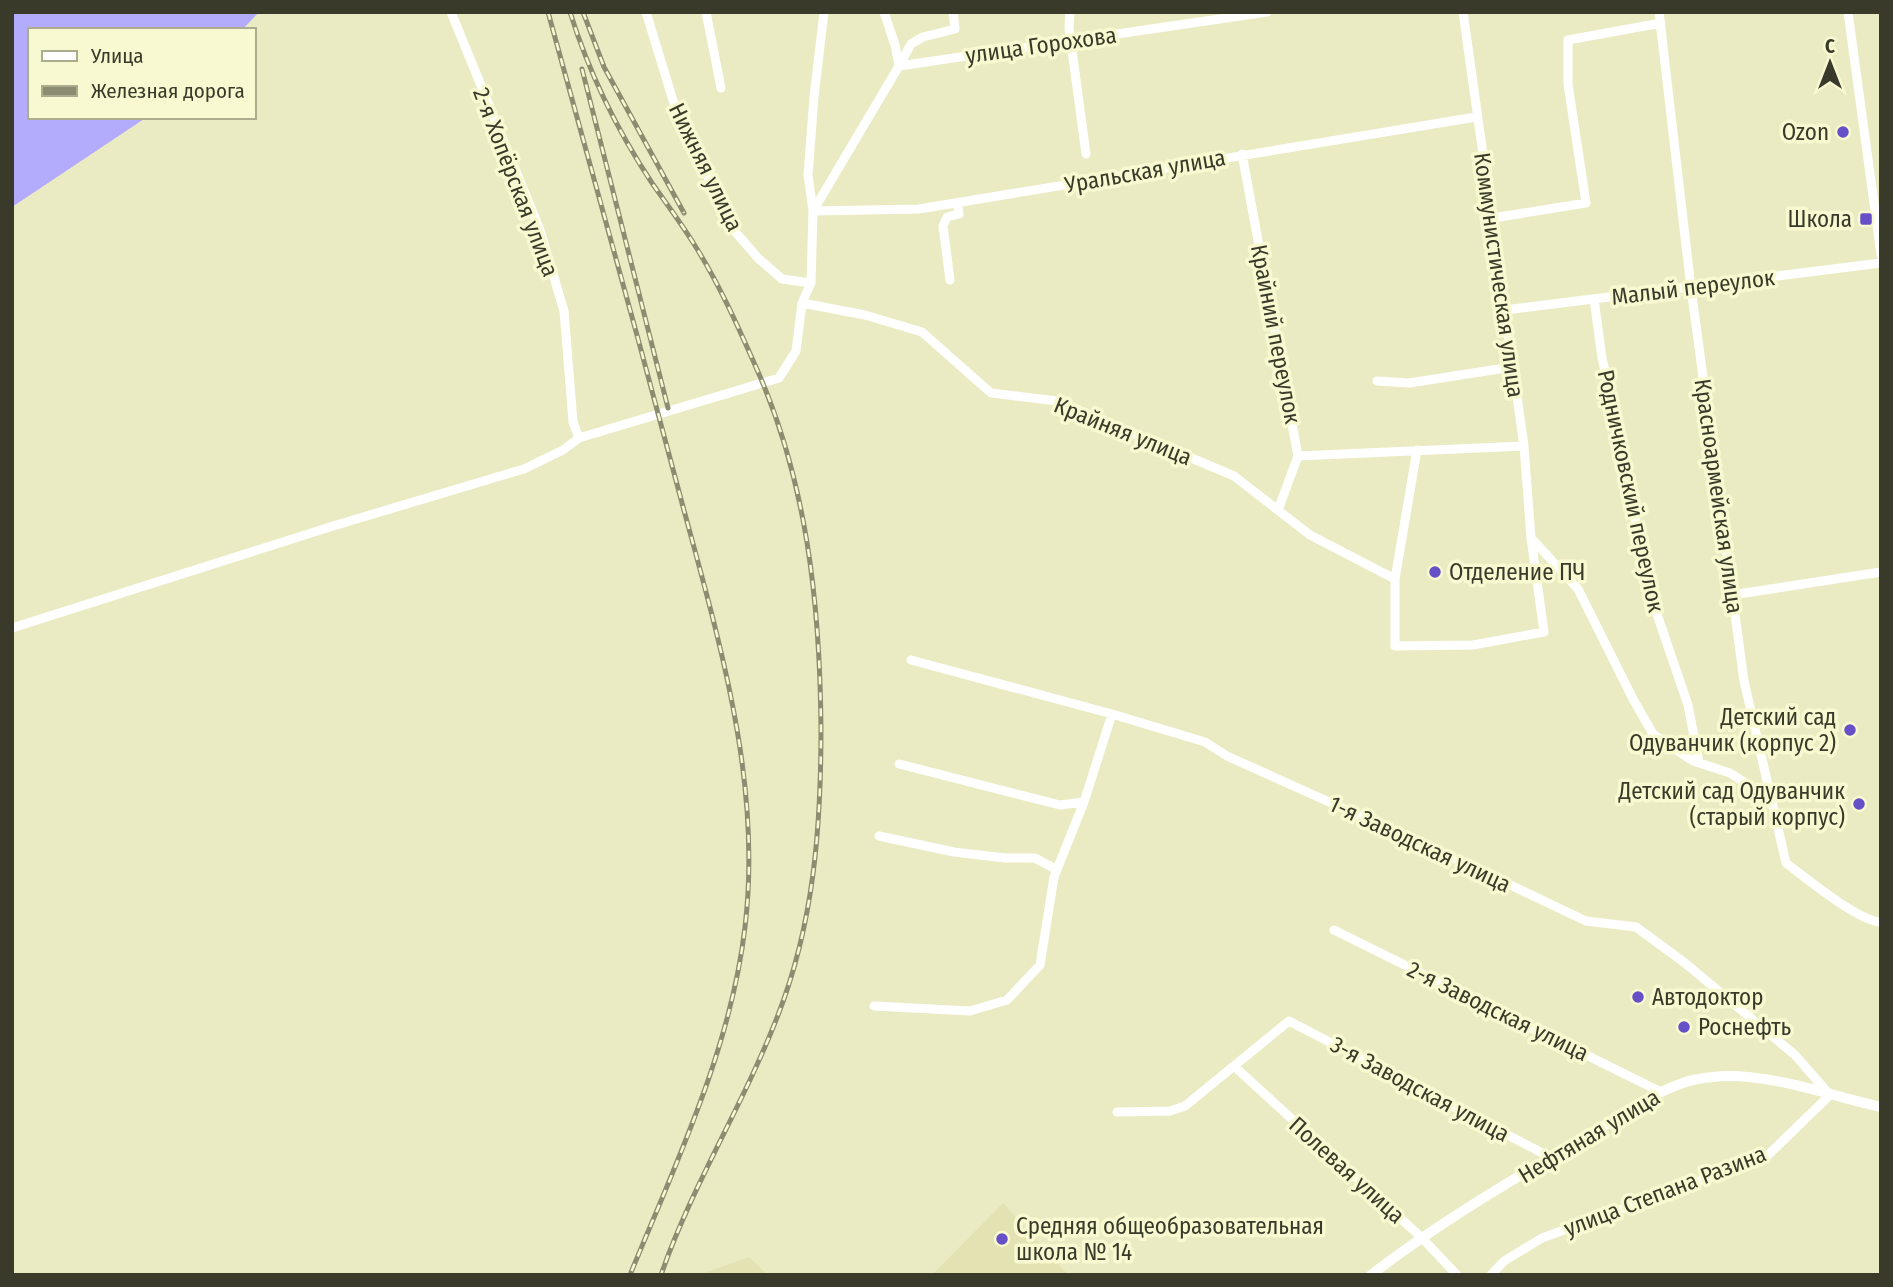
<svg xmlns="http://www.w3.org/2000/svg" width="1893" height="1287" viewBox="0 0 1893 1287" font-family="'Fira Sans Condensed',sans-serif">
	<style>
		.built { fill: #e2e2b2 }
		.forest { fill: #b3abfc }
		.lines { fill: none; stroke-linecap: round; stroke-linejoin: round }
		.minor { stroke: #fff; stroke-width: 9 }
		.major { stroke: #fff; stroke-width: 10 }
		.rail-casing { stroke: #8c8c71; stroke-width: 5 }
		.rail { stroke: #f8f9d0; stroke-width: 2.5; stroke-dasharray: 8; stroke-linecap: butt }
		.poi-dot { fill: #674fc8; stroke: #f8f9d0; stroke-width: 2.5 }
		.labels { text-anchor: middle; stroke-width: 7; stroke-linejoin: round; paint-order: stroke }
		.street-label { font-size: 23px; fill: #3a3a2a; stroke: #f8f9d0 }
		.poi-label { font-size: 23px; fill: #3a3a2a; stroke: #f8f9d0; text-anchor: end }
	</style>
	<rect width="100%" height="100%" fill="#ebebc3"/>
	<path class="built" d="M1003 1203 1068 1275H932Z
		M749 1257 768 1275H701V1274Z"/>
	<path class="forest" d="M12 12H259L242 30H30V117H147L12 207Z"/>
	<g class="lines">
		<path class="minor" d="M451 12 540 230 564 311 573 422 579 438
			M646 12 675 107 732 228 758 258 782 279 811 283
			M706 12 721 88
			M1070 12 1069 28 1086 154
			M1659 12 1691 288 1744 681 1786 863C1805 877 1859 922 1881 922
			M1848 12 1881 255
			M899 66 1267 12
			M899 66 911 44 923 37 955 29 953 12
			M1242 154 1298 456 1278 510
			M813 211 919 209 1476 117
			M813 211 899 66 895 45 884 12
			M1493 218 1586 203 1568 84V40L1661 23
			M950 280 943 226 947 217 959 214 957 203
			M1594 299 1602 358 1622 443 1647 585 1688 705 1699 762
			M802 303 865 315 922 332 991 393 1057 401 1234 476 1310 535 1395 579
			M1505 310 1881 263
			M1377 381 1409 383 1512 367
			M1417 450 1395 579V646L1473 645 1544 632 1531 538 1524 446 1463 12
			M1298 456 1524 446
			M1533 540 1578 589 1633 699 1653 734 1693 761 1730 773 1772 800
			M1732 595 1881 572
			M12 628 333 526 524 469 563 450 579 438 779 378 796 351 802 303 811 283 813 211 808 175 814 97 824 12
			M911 660 1112 714 1205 742 1227 756 1449 856 1586 921 1636 927 1685 963 1795 1055 1830 1095 1766 1157 1542 1238 1504 1261 1491 1275
			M899 764 1060 805 1084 802
			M879 836 954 852 1005 858H1035L1057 870
			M1334 930 1661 1092
			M874 1006 970 1011 1007 1000 1040 965 1054 877 1084 802 1112 714
			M1235 1067 1422 1238 1457 1275
			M1117 1112 1170 1111 1185 1106 1289 1021 1550 1157"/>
		<path class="major" d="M1371 1275C1438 1223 1517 1177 1590 1134 1620 1117 1650 1094 1683 1083 1696 1078 1711 1077 1725 1076 1775 1075 1832 1096 1881 1107"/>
		<g class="rail-casing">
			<path id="rail" d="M548 12C592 171 636 329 678 488 716 631 763 777 745 927 731 1048 676 1163 630 1275
				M570 12C589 73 617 130 652 183 666 203 681 223 694 244 718 282 737 324 755 365 807 480 820 604 821 729 821 826 814 923 778 1015 744 1104 692 1185 661 1275
				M583 12 604 67 684 213
				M582 69 668 408"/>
		</g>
		<use href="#rail" class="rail"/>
	</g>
	<g class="poi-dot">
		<circle cx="1843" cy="132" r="7"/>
		<rect x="1859" y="212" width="14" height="14" rx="3.5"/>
		<circle cx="1435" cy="572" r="7"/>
		<circle cx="1850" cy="730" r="7"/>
		<circle cx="1859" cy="804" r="7"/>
		<circle cx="1638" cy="997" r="7"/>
		<circle cx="1684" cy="1027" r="7"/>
		<circle cx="1002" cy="1239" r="7"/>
	</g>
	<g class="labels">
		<g class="street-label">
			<text transform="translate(1041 45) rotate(-8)" y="8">улица Горохова</text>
			<text transform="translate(706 167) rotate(64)" y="8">Нижняя улица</text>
			<text transform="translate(1145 171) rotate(-10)" y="8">Уральская улица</text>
			<text transform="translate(516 182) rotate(69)" y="8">2-я Хопёрская улица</text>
			<text transform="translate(1499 275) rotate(82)" y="8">Коммунистическая улица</text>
			<text transform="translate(1693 287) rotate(-7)" y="8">Малый переулок</text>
			<text transform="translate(1276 334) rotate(79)" y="8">Крайний переулок</text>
			<text transform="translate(1123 431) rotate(22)" y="8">Крайняя улица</text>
			<text transform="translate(1631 491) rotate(78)" y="8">Родничковский переулок</text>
			<text transform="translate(1719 496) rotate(82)" y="8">Красноармейская улица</text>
			<text transform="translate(1420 844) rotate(25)" y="8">1-я Заводская улица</text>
			<text transform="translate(1498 1011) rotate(26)" y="8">2-я Заводская улица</text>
			<text transform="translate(1420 1089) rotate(28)" y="8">3-я Заводская улица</text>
			<text transform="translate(1589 1136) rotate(-31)" y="8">Нефтяная улица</text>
			<text transform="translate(1347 1170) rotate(42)" y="8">Полевая улица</text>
			<text transform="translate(1665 1191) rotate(-21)" y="8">улица Степана Разина</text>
		</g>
		<g class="poi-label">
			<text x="1829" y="140">Ozon</text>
			<text x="1852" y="227">Школа</text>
			<text x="1449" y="580" text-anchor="start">Отделение ПЧ</text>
			<text x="1836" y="725">Детский сад<tspan x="1836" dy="26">Одуванчик (корпус 2)</tspan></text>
			<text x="1845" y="799">Детский сад Одуванчик<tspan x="1845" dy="26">(старый корпус)</tspan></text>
			<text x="1652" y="1005" text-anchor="start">Автодоктор</text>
			<text x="1698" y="1035" text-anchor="start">Роснефть</text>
			<text x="1016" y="1234" text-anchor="start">Средняя общеобразовательная<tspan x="1016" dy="26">школа № 14</tspan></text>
		</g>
	</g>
	<rect width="1893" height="1287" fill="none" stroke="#3a3a2a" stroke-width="28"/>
	<rect x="28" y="28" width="228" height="91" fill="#f8f9d0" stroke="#acad8e" stroke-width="2"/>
	<rect x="42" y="51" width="35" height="10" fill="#ffffff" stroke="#acad8e" stroke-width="2"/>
	<text x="91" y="63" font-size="21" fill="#3a3a2a">Улица</text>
	<rect x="42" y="86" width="35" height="10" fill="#8c8c71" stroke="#acad8e" stroke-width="2"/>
	<text x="91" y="98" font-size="21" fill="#3a3a2a">Железная дорога</text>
	<g transform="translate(1830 63)" stroke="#f8f9d0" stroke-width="5" paint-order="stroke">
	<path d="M0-5L12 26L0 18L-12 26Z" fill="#3a3a2a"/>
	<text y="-10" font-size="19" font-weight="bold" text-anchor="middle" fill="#3a3a2a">С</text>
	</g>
</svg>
